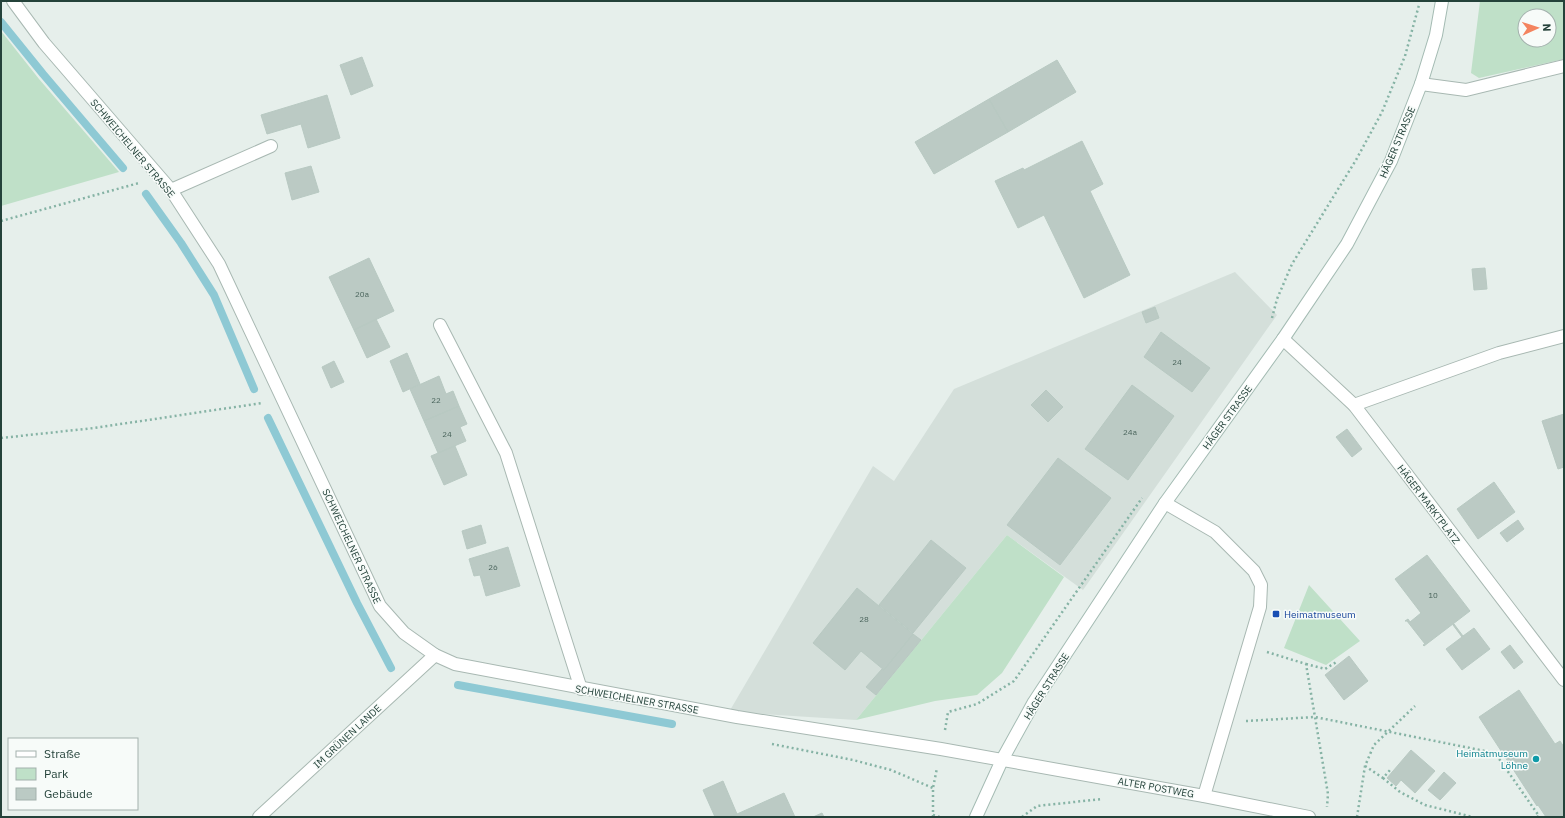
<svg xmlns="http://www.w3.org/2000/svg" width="1565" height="818" viewBox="0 0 1565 818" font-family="'IBM Plex Sans',sans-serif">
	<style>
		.built { fill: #d4dfda }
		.green { fill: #bfe0c8; fill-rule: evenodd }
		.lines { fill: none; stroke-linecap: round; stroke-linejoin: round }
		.stream { stroke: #8ec9d4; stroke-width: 8 }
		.building { fill: #bbcac4; stroke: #b8c9c2 }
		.service-casing { stroke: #a8b8b2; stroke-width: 14 }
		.minor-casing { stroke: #a8b8b2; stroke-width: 14 }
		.tertiary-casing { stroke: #a8b8b2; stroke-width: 14 }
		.secondary-casing { stroke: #a4bbb3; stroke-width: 14 }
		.path { stroke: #86b3a5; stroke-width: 2.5; stroke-dasharray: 2 3; stroke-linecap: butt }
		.service { stroke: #fff; stroke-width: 12 }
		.minor { stroke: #fff; stroke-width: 12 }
		.tertiary { stroke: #fff; stroke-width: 12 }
		.secondary { stroke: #fff; stroke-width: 12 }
		.transit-dot { fill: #1a4fb4; stroke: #f7fbf9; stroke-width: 1.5 }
		.culture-dot { fill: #0f9aa8; stroke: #f7fbf9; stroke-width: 1.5 }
		.labels { text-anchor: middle; stroke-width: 3; stroke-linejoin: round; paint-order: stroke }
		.number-label { font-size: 8px; fill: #4a645c }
		.street-label { font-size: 10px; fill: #24423a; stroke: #f7fbf9 }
		.transit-label { font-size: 10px; fill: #164399; stroke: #f7fbf9; text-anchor: start }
		.culture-label { font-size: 10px; fill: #0d838f; stroke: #f7fbf9; text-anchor: end }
	</style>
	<rect width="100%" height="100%" fill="#e6efeb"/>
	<path class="built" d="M1235 272 1277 315 1083 590 1007 535 856 720 729 712 873 466 894 481 954 389Z"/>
	<path class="green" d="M1480 1H1564V59L1479 78 1471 73ZM1525 16H1549V40H1525Z
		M1 31 39 79 119 172 1 206Z
		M1007 535 1064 577 1002 673 977 695 935 701 856 720Z
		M1309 585 1360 641 1326 665 1284 648Z"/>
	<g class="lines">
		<path class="stream" d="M1 22 43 74 123 168
			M146 194 181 243 214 295 254 389
			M268 418 357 603 391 668
			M458 685 672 724"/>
	</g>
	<path class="building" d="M362 57 373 86 351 95 340 65Z
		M1057 60 1076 92 1008 132 989 99Z
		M327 95 340 138 308 148 301 124 267 134 261 115Z
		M989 99 1008 132 934 174 915 142Z
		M1082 141 1103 184 1090 191 1130 275 1084 298 1044 215 1018 228 995 181 1023 168 1024 170Z
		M311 166 319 192 292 200 285 173Z
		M369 258 394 311 354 330 329 277Z
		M1485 268 1487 289 1474 290 1472 269Z
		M1155 307 1159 318 1146 323 1142 312Z
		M376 319 390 347 367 358 354 330Z
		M1161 332 1210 368 1192 392 1144 357Z
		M407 353 420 384 403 392 390 361Z
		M334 361 344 382 331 388 322 367Z
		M439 376 446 394 453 391 459 406 424 421 410 389Z
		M1132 385 1174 416 1128 480 1085 449Z
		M1046 390 1063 407 1048 422 1031 405Z
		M459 406 467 424 460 427 466 441 438 453 424 421Z
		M1564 414V467L1558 469 1542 421Z
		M1347 429 1362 449 1352 457 1336 437Z
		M455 446 467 475 444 485 431 456Z
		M1058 458 1111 498 1060 565 1007 525Z
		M1494 482 1515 512 1478 539 1457 509Z
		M1518 520 1524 529 1507 542 1500 533Z
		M481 525 486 543 467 549 462 531Z
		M931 540 966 568 913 633 879 605Z
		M508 547 520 586 486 596 480 575 474 576 469 559Z
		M1427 555 1470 611 1424 646 1423 645 1425 644 1407 621H1405L1408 619 1410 622 1421 613 1395 579Z
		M857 588 913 634 884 670 861 651 845 670 813 643Z
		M1454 624 1463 636 1474 628 1490 649 1462 670 1446 649 1462 637 1453 625Z
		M913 634 921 640 876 695 866 687 882 669 884 670Z
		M1510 645 1523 662 1514 669 1501 652Z
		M1349 656 1368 681 1344 700 1325 675Z
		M1519 690 1555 744 1560 741 1564 747V817H1546L1538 805 1537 806 1479 717Z
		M1411 750 1435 771 1415 793 1401 780 1396 786 1387 778Z
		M1444 772 1456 783 1440 800 1428 790Z
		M723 781 737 814 729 817H715L703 790Z
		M784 793 795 817H729L737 814Z
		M822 813 824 817H813Z"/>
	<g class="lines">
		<g class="service-casing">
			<path id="service" d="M1421 84 1466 90 1564 66
				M171 190 271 146
				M440 325 506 453 581 689
				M1354 405 1499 353 1564 336
				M1165 503 1215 532 1254 571 1261 585 1260 607 1204 796"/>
		</g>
		<g class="minor-casing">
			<path id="minor" d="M1283 339 1354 405 1564 680
				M259 817 435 655"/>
		</g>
		<g class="tertiary-casing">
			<path id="tertiary" d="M13 1 44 43 171 190 219 264 380 606 404 633 435 655 455 664 737 717 941 749 1204 796 1309 817"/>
		</g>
		<g class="secondary-casing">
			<path id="secondary" d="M976 817 1002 760 1034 702 1165 503 1283 339 1347 244 1391 161 1421 84 1436 35 1442 1"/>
		</g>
		<path class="path" d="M1 221 139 183
			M1272 318 1277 299 1292 264 1356 160 1382 112 1405 56 1419 5
			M1 438 94 428 262 403
			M1267 652 1306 664 1328 794 1327 807
			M1306 664 1325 669 1338 661
			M1246 721 1315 717 1495 753 1539 816 1537 817
			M945 730 948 712 977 704 1014 681 1142 498
			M772 744 853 760 891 770 933 788
			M1365 766 1383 778 1390 770
			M1383 778 1400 792 1425 805 1473 817
			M933 815 940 817
			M933 817V788L937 768
			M1022 817 1037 806 1102 799
			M1357 817 1365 766 1374 745 1415 706"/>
		<use href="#service" class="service"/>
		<use href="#minor" class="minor"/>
		<use href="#tertiary" class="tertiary"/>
		<use href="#secondary" class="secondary"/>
	</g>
	<rect class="transit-dot" x="1272" y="610" width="8" height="8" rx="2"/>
	<circle class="culture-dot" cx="1536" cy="759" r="4"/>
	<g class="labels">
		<g class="number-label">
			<text x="362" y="297">20a</text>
			<text x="1177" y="365">24</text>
			<text x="436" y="403">22</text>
			<text x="1130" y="435">24a</text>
			<text x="447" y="437">24</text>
			<text x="493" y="570">26</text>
			<text x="1433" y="598">10</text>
			<text x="864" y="622">28</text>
		</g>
		<g class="street-label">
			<text transform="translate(1397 142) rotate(-67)" y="4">HÄGER STRASSE</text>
			<text transform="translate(133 148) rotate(50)" y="4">SCHWEICHELNER STRASSE</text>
			<text transform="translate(1227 417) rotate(-54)" y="4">HÄGER STRASSE</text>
			<text transform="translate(1429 504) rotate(53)" y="4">HÄGER MARKTPLATZ</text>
			<text transform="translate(352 546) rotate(65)" y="4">SCHWEICHELNER STRASSE</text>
			<text transform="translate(1046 686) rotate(-58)" y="4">HÄGER STRASSE</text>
			<text transform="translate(637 699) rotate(10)" y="4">SCHWEICHELNER STRASSE</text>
			<text transform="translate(347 736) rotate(-43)" y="4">IM GRÜNEN LANDE</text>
			<text transform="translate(1156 787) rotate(10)" y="4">ALTER POSTWEG</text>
		</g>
		<g class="transit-label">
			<text x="1284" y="618">Heimatmuseum</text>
		</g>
		<g class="culture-label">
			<text x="1528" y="757">Heimatmuseum<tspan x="1528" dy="12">Löhne</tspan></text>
		</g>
	</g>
	<rect width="1565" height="818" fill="none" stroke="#24423a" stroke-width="4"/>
	<rect x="8" y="738" width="130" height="72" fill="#f7fbf9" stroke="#a3b1ad"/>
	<rect x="16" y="751" width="20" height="6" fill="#ffffff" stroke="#a3b1ad"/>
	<text x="44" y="758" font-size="12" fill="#24423a">Straße</text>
	<rect x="16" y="768" width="20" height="12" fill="#bfe0c8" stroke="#a3b1ad"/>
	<text x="44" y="778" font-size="12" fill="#24423a">Park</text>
	<rect x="16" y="788" width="20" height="12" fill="#bbcac4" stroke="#a3b1ad"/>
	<text x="44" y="798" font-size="12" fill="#24423a">Gebäude</text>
	<g transform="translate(1537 28) rotate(87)"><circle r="19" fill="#f7fbf9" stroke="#a3b1ad"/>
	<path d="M0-3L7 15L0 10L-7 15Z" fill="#f4845f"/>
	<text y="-6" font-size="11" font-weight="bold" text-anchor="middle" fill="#24423a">N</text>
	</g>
</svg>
